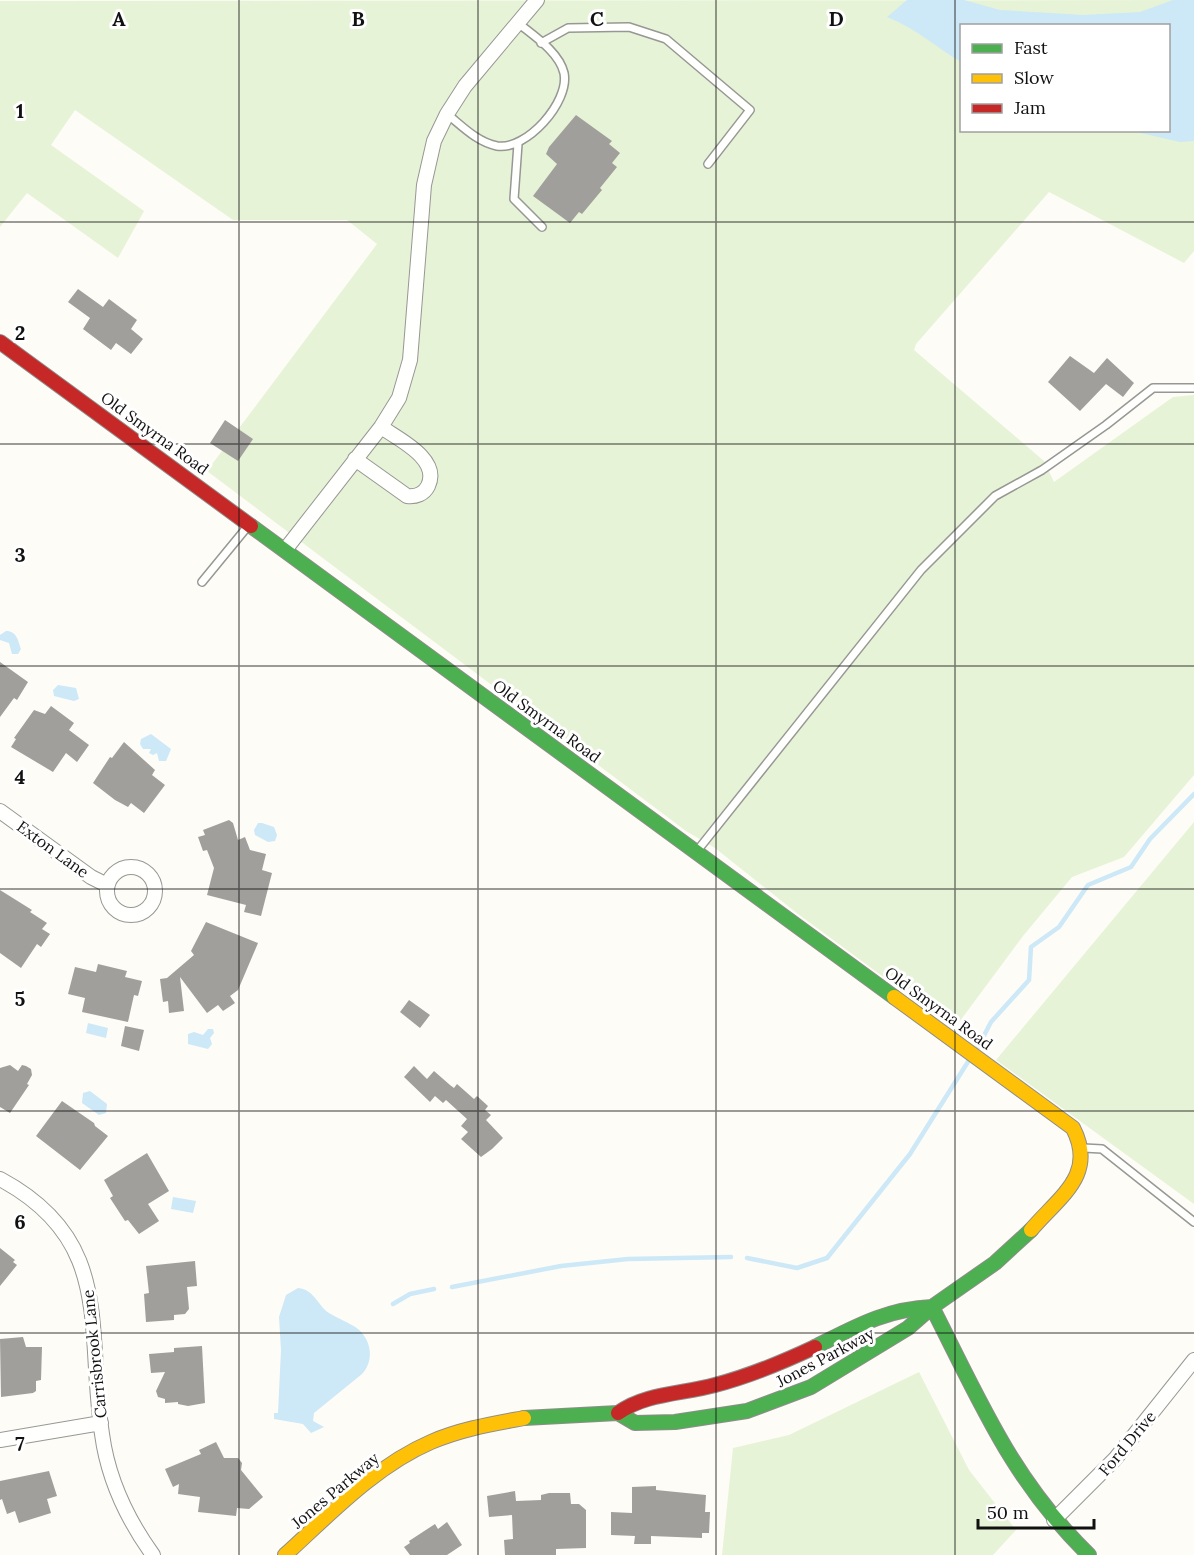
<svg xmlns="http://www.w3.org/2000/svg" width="1194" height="1555" viewBox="0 0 1194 1555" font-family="Lora,serif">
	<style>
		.green { fill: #e7f3d7; fill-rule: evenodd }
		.water { fill: #cde8f7 }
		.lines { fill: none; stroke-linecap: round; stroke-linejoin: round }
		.stream { stroke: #cde8f7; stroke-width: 4.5 }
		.building { fill: #a19f9c }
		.lane-casing { stroke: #979795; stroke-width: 10 }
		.street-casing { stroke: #979795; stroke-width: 16 }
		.fast-casing { stroke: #8e8d8b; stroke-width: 16 }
		.slow-casing { stroke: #8e8d8b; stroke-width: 16 }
		.jam-casing { stroke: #8e8d8b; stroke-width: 16 }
		.lane { stroke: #fffffe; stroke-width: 7 }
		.street { stroke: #fffffe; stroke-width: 14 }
		.fast { stroke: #4caf50; stroke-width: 14 }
		.slow { stroke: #ffc107; stroke-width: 14 }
		.jam { stroke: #c62828; stroke-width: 14 }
		.grid { fill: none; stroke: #111; stroke-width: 1.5; stroke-opacity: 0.55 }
		.labels { text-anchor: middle; stroke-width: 6; stroke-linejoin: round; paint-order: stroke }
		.street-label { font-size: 16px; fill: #111; stroke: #fff }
		.grid-label { font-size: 20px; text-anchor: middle; font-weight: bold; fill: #111; stroke: #fff; stroke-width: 6; stroke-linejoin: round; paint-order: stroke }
	</style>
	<rect width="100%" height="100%" fill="#fdfcf7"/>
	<path class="green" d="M1194 0V251L1184 263 1049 192 916 344 914 350 1044 461 1054 482 1173 397 1194 395V775L1124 857 1072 877 1023 936 954 1029 798 914 715 848 686 831 207 471 377 244 347 220H233L75 110 51 145 144 211 118 258 27 193 0 227V1ZM962 26H1168V130H962Z
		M1194 822V1204L996 1060Z
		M919 1372 969 1470 1016 1530 993 1555H722L733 1448 789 1435Z"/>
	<path class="water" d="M907 0H964L1000 10 1083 15 1140 12 1173 0H1194V141L1180 142 1132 131 1168 130V26H962L961 62C936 47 915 28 887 17Z
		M6 631C17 631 18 641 21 649L18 654H12L9 643 0 640V635Z
		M58 685 76 688 79 699 74 701 54 696 53 690Z
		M151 734 171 749 166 761H159L157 753 153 755 149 753 151 749H143L140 744 141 739Z
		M262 823 274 827 277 835 275 841 268 842 255 835 254 830 258 823Z
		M88 1023 108 1028 106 1038 86 1033Z
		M208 1029H213L214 1033 210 1038 212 1044 208 1049 188 1044V1034L194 1032 203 1035Z
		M90 1091 107 1104 106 1113 99 1115 82 1103 83 1093Z
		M173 1197 196 1201 193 1213 171 1209Z
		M298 1288C315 1290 317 1305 329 1313 338 1319 349 1322 358 1329 372 1341 374 1361 362 1374L314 1413 313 1421 324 1427 311 1433 303 1424 274 1419V1413H278L281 1350 279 1317 286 1295Z"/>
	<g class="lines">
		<path class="stream" d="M976 1051 991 1022 1029 980 1031 947 1059 927 1088 885 1131 867 1150 839 1194 794
			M747 1258 797 1268 827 1258 910 1154 971 1057
			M452 1287 561 1266 628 1259 731 1257
			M393 1304 410 1294 434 1289"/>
	</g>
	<path class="building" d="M576 115 612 141 609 144 620 153 612 163 617 167 600 188 602 190 582 214 579 212 570 223 533 196 557 164 546 154 549 147Z
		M78 289 103 307 109 299 137 320 131 329 143 339 131 354 116 343 111 350 83 329 90 318 68 302Z
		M1070 356 1094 373 1107 358 1134 383 1123 397 1106 384 1080 411 1048 382Z
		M225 420 253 439 238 461 210 443Z
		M0 662 28 682 17 700 14 698 0 717Z
		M51 706 74 723 69 730 89 745 77 762 66 753 53 772 11 747 16 739 14 738 34 710 45 714Z
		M124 742 155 770 152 775 165 785 144 813 131 803 128 807 115 800 93 783 110 757 112 758Z
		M229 820 233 823 238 840 245 837 250 850 266 854 262 870 272 873 261 916 244 912 246 905 207 895 214 868 207 850 203 851 198 837 205 835 203 830Z
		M0 890 32 910 30 912 47 923 42 929 50 934 41 947 37 944 21 968 0 953Z
		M206 922 258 943 238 990 230 996 235 1003 223 1011 218 1005 207 1013 180 977 184 1011 169 1013 168 1001 163 1002 160 979 167 978 194 955 191 951Z
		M98 964 127 971 125 977 142 981 138 996 134 995 128 1022 82 1012 85 998 68 994 75 967 96 972Z
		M409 1000 430 1015 420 1028 400 1012Z
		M125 1026 144 1030 139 1051 121 1046Z
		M10 1065 18 1071 22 1065 26 1066 31 1069 32 1075 27 1084 29 1085 10 1113 0 1107V1068Z
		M414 1066 427 1079 434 1071 450 1085 454 1088 457 1084 474 1099 477 1096 488 1106 485 1110 491 1115 486 1120 503 1138 492 1149 481 1157 461 1139 468 1132 461 1126 467 1119 446 1100 443 1103 435 1096 430 1102 404 1077Z
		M62 1101 94 1123 95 1126 108 1136 80 1170 36 1136Z
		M147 1153 169 1191 148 1204 159 1221 139 1234 128 1220 125 1221 110 1198 113 1196 104 1180Z
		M0 1248 15 1260 13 1262 17 1265 0 1286Z
		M195 1261 197 1286 187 1287 189 1309 185 1314 174 1315V1320L146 1322 144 1294 149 1293 146 1266Z
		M23 1337 26 1347H42L41 1380 36 1381V1391L33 1393 1 1397 0 1339Z
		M202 1346 205 1403 188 1406 178 1404V1402L165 1403V1399L158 1397 156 1391 165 1372 151 1373 149 1354 174 1352V1348Z
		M216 1442 224 1458H238L242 1463 241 1470 263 1497 249 1509 237 1508 236 1516 198 1512 200 1497 178 1494 179 1484 173 1487 165 1469 201 1454 199 1450Z
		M49 1471 57 1496 47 1499 51 1513 19 1523 15 1511 7 1514 2 1499 0 1500V1481Z
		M656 1486V1490L706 1495 705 1512H710L709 1533H702V1538L651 1536V1544H634L635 1536 611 1535V1512L632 1513V1487Z
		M515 1491 516 1501 541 1500V1495L549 1493H570L571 1504H579L586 1510V1548L556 1549V1555H505L504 1540 513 1539 512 1515 489 1517 487 1496Z
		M447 1522 462 1545 447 1555H410L404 1547 410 1543 409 1541 435 1524 438 1529Z"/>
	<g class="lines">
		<g class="lane-casing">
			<path id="lane" d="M541 43 568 28 629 27 666 39 750 110 708 164
				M447 114C462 126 477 142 497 146 526 151 570 102 564 73 559 52 534 36 518 23
				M518 144 514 199 542 227
				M202 582 248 526
				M697 851 921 570 995 496 1042 470 1106 425 1153 388H1194
				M1084 1148 1102 1149 1194 1222"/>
		</g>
		<g class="street-casing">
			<path id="street" d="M355 459 407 496C416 497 424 494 428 486 441 459 398 439 381 427
				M285 550 381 427 399 398 410 360 424 185 434 141 447 114 465 86 537 0
				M0 811 91 877 107 885
				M107 891a24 24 0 1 1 48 0a24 24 0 1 1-48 0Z
				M0 1179C114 1240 86 1327 102 1434 108 1479 127 1519 153 1555
				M0 1440 101 1423
				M1054 1520 1115 1459 1194 1360"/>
		</g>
		<g class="fast-casing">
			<path id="fast" d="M251 526 894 997
				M932 1307C980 1401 1012 1480 1089 1555
				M815 1347C855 1327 886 1309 932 1307
				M524 1418 618 1413 635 1423 675 1422 747 1411 811 1387 908 1328 932 1307 995 1263 1031 1230"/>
		</g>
		<g class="slow-casing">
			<path id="slow" d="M894 997 1073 1128C1097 1175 1060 1196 1031 1230
				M285 1555C329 1515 375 1466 431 1442 461 1429 492 1424 524 1418"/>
		</g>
		<g class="jam-casing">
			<path id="jam" d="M0 342 251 526
				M618 1413C646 1393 682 1394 715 1385 750 1376 783 1362 815 1347"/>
		</g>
		<use href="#lane" class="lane"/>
		<use href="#street" class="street"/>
		<use href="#fast" class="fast"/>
		<use href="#slow" class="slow"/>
		<use href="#jam" class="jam"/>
	</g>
	<path class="grid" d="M239 0V1555M478 0V1555M716 0V1555M955 0V1555M0 222H1194M0 444H1194M0 666H1194M0 889H1194M0 1111H1194M0 1333H1194"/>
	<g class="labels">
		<g class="street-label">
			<text transform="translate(155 433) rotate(36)" y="6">Old Smyrna Road</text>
			<text transform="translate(547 721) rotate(36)" y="6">Old Smyrna Road</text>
			<text transform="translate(53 849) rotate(36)" y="6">Exton Lane</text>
			<text transform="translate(939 1008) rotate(36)" y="6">Old Smyrna Road</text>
			<text transform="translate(94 1354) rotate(-96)" y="6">Carrisbrook Lane</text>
			<text transform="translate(825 1357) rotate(-28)" y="6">Jones Parkway</text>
			<text transform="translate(1127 1443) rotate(-50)" y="6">Ford Drive</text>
			<text transform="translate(335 1490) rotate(-40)" y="6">Jones Parkway</text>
		</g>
	</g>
	<g class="grid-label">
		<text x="119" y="26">A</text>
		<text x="358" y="26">B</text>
		<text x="597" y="26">C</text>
		<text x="836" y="26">D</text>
		<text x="20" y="118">1</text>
		<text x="20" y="340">2</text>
		<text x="20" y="562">3</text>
		<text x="20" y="784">4</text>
		<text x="20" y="1006">5</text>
		<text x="20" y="1229">6</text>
		<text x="20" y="1451">7</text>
	</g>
	<rect x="960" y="24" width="210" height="108" fill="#ffffff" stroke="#a0a0a0" stroke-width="1.5"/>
	<rect x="972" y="44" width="30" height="9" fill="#4caf50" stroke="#a0a0a0" stroke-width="1.5"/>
	<text x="1014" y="54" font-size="18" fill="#111111">Fast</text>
	<rect x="972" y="74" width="30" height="9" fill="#ffc107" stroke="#a0a0a0" stroke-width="1.5"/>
	<text x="1014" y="84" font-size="18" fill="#111111">Slow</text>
	<rect x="972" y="104" width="30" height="9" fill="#c62828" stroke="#a0a0a0" stroke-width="1.5"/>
	<text x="1014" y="114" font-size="18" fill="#111111">Jam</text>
	<path d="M978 1519v9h116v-9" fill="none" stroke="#111111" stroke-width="3"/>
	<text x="987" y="1519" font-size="18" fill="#111111" stroke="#ffffff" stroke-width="4.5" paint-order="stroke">50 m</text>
</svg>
